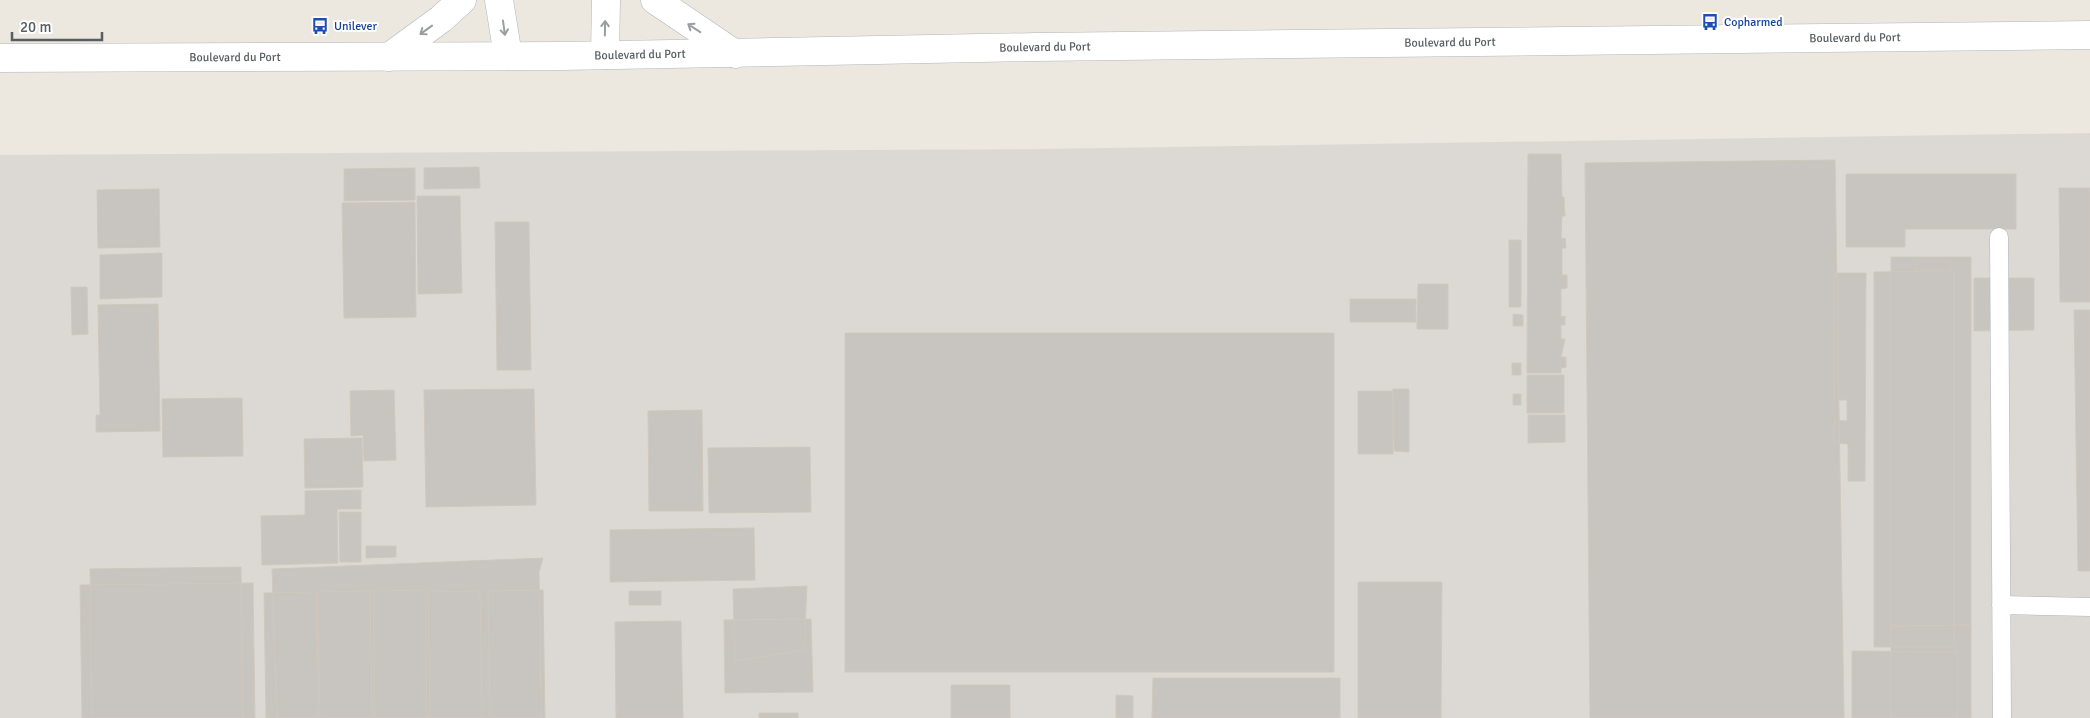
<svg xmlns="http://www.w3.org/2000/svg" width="2090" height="718" viewBox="0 0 2090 718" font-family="Signika,sans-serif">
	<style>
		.industrial { fill: #dcd9d4 }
		.building { fill: #c8c4bf; stroke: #d0c8be }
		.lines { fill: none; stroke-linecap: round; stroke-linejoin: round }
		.lane-casing { stroke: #b0b4b8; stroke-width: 19 }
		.secondary-casing { stroke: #b1b6bb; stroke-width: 29 }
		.lane { stroke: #fff; stroke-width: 18 }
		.secondary { stroke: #fff; stroke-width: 28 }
		.oneway { stroke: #9b9ea0 }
		.labels { text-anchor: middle; stroke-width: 4; stroke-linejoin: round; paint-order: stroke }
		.transit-label { font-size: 12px; fill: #164399; stroke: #fff; text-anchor: start }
		.street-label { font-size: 12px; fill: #585d61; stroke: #fff }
	</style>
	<rect width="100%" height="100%" fill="#ece7df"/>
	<path class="industrial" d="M2090 133V718H0V155L1041 149Z"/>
	<path class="building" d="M1528 154H1561L1562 197H1564L1565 216H1562L1561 239 1565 238 1566 248H1562V275H1567V288L1561 289V317L1565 316V325H1561V339H1565L1561 357H1566V367L1561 368V373H1527Z
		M1835 160 1844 718H1590L1585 163Z
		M479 167 480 188 424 189V168Z
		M415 168V200L344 201V169Z
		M1846 174H2016V229H1905V247H1846Z
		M2059 188H2090V302H2060Z
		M159 189 160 247 98 248 97 190Z
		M417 196H460L462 293 418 294Z
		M415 202 416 317 344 318 342 203Z
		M495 222H529L531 370H497Z
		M1509 240H1521V307H1509Z
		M162 253V297L100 299V255Z
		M1891 257H1971V625L1891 626Z
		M1916 261H1950L1951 270 1917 269Z
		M1954 271V647H1874V272Z
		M1834 273H1866L1865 481H1848V444L1834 443V420L1847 421V400H1834Z
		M1974 278H2034V330L1974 331Z
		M1418 284H1448V329H1417Z
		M71 287H87L88 334 72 335Z
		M1350 299H1416V322H1350Z
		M158 304 160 431 96 432V415H100L98 305Z
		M2074 310H2090V571H2078Z
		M1513 314 1523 315V326H1513Z
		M845 333H1334V672H845Z
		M1512 363H1521V375H1512Z
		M1527 375H1564V413H1527Z
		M534 389 536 505 426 507 424 390Z
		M1393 389H1409V452L1394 451Z
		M394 390 396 460 364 461 363 435 351 436 350 391Z
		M1358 391H1393V454H1358Z
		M1513 394H1521V405H1513Z
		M242 398 243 456 163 457 162 399Z
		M702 410 703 511H649L648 411Z
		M1528 415H1565V442L1528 443Z
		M362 438 363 487 305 488 304 439Z
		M810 447 811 512 709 513 708 448Z
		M361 490V509H337L338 563 262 565 261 516 305 515V491Z
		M339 512H361V562H340Z
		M754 528 755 580 610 582V530Z
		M366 546H396V557L366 558Z
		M543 558 539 572 541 718H277L272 569Z
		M241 567 243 718H92L90 569Z
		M1358 582H1442L1441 718H1358Z
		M253 583 255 718H82L80 585Z
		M807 586 804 650 735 661 733 589Z
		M425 590 427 718H375L373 591Z
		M543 590 545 718H490L488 591Z
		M370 591 372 718H320L318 592Z
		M480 591 482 718H430L428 592Z
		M629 591H661V605H629Z
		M316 592 318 718H266L264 593Z
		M811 619 813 692 725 693 724 620Z
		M681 621 683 718H616L615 622Z
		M1971 625V718H1891V626Z
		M1852 651 1957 652V718H1852Z
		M1153 678H1340V718H1152Z
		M951 685H1010V718H951Z
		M1116 695 1133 696V718H1116Z
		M759 713H798V718H759Z"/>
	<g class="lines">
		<g class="lane-casing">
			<path id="lane" d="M1999 237 2002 718
				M2001 605 2090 607"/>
		</g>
		<g class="secondary-casing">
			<g id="secondary">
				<path d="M499 0 508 56"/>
				<path d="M655 0 735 54"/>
				<path d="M605 55 606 0"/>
				<path d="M389 57 441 19 462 0"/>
				<path id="s1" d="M0 58 563 56 1036 47 2090 35"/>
			</g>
		</g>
		<use href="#lane" class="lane"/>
		<use href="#secondary" class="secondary"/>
	</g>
	<defs><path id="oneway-shaft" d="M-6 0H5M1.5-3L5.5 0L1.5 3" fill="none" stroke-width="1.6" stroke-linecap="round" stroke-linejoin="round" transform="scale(1.25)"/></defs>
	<g class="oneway">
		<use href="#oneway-shaft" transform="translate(504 28) rotate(82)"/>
		<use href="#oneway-shaft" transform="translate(605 28) rotate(-89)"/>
		<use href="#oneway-shaft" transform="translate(694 28) rotate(-147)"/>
		<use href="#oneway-shaft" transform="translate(426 30) rotate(144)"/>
	</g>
	<defs>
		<g id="bus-bare" transform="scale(1.35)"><path d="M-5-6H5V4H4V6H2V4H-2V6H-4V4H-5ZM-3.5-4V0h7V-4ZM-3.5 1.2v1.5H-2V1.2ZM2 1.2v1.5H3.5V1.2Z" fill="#1a4fb4" stroke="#fff" stroke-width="2.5" paint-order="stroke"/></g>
	</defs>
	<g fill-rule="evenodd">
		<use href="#bus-bare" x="1710" y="22"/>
		<use href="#bus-bare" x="320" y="26"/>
	</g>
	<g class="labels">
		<g class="transit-label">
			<text x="1724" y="26">Copharmed</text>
			<text x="334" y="30">Unilever</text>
		</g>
		<g class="street-label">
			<text dy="4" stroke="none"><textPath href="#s1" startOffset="1855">Boulevard du Port</textPath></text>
			<text dy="4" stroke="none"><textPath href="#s1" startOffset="1450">Boulevard du Port</textPath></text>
			<text dy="4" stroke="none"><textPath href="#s1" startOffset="1045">Boulevard du Port</textPath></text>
			<text dy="4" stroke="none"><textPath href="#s1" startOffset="640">Boulevard du Port</textPath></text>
			<text dy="4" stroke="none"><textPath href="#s1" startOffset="235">Boulevard du Port</textPath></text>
		</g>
	</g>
	<path d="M12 32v8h90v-8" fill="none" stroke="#585d61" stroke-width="2.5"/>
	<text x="20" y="32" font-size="15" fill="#585d61" stroke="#ffffff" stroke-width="4" paint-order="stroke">20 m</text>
</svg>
